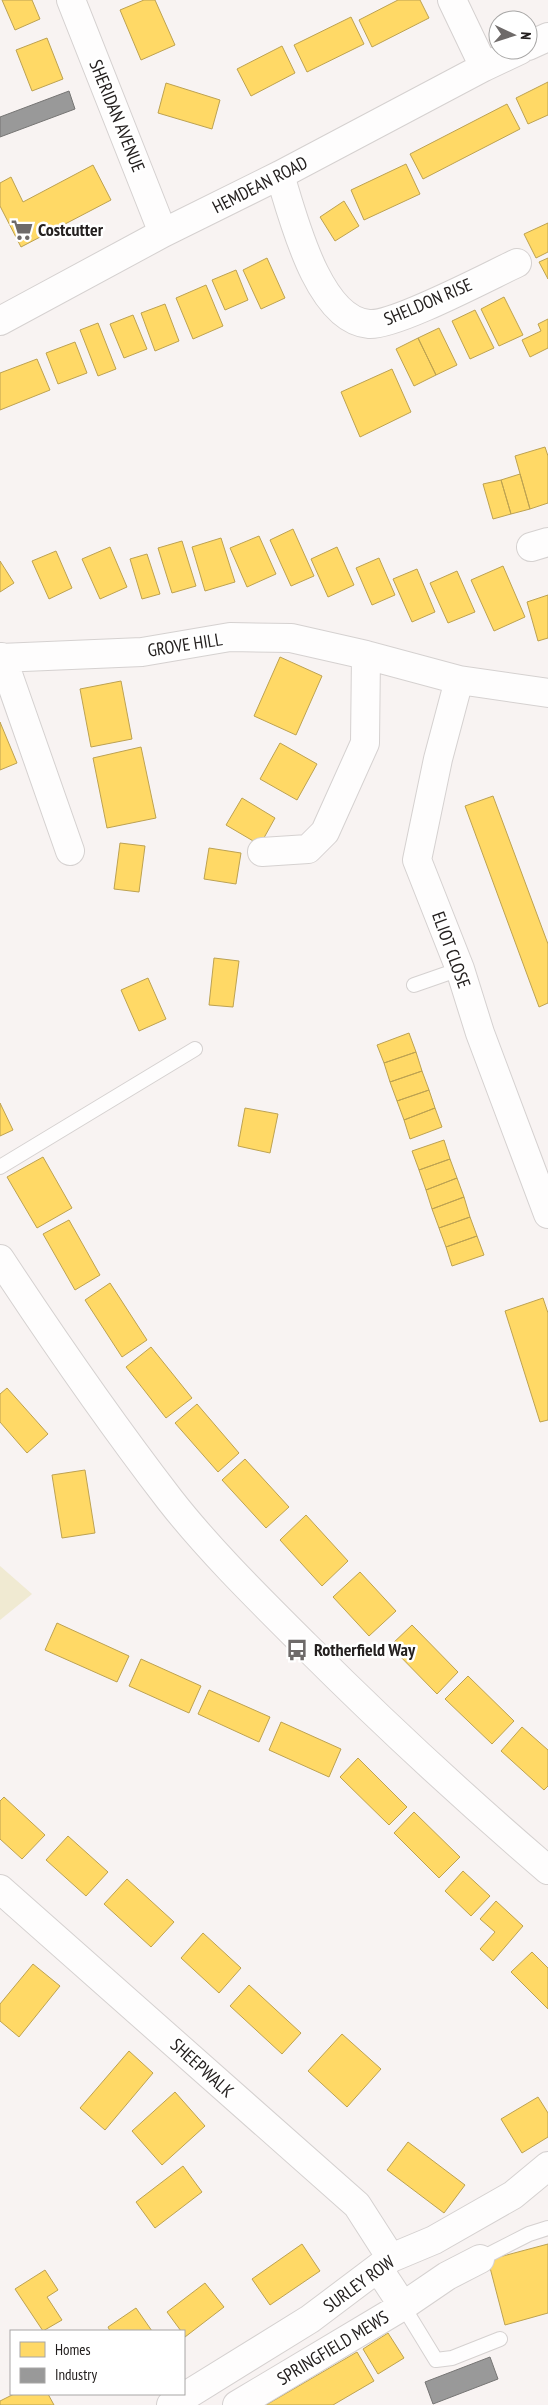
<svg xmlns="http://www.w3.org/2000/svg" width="548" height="2405" viewBox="0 0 548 2405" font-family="'PT Sans Narrow',sans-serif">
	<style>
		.green { fill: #f0ead2 }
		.homes { fill: #ffd966; stroke: #bda251 }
		.industry { fill: #999; stroke: #767574 }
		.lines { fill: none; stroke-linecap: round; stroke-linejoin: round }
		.service-casing { stroke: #d5d1d0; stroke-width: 16 }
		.minor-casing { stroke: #d5d1d0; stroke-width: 30 }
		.tertiary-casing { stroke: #d5d1d0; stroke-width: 30 }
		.service { stroke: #fefdfd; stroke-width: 14 }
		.minor { stroke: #fefdfd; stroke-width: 28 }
		.tertiary { stroke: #fefdfd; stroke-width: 28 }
		.labels { text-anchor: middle; stroke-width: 5; stroke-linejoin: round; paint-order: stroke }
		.street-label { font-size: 18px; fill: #24201f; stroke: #fff }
		.poi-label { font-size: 18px; font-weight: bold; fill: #24201f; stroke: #fff; text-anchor: start }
	</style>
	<rect width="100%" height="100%" fill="#f8f3f2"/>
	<path class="green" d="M0 1566 32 1594 0 1620Z"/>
	<path class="homes" d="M2 0H32L40 19 15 30Z
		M144 0H155L175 45 141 60 120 10Z
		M398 0H420L429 18 372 47 359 20Z
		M351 17 364 44 307 72 294 45Z
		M47 38 63 79 32 91 16 50Z
		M282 46 295 73 251 96 237 69Z
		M548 82V115L528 124 516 98Z
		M166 83 220 100 212 129 158 113Z
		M507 104 520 129 423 179 410 154Z
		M406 164 420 194 364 220 351 190Z
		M93 165 111 200 21 247 0 206V183L11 177 23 202Z
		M344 201 359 226 335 241 320 217Z
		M548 223V252L536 258 524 234Z
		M267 258 285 298 261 309 243 270Z
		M548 258V279L539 262Z
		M236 270 248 300 225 310 212 280Z
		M206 285 223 326 193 339 176 298Z
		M504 297 523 335 499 346 481 309Z
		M165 304 179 341 155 351 141 313Z
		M475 310 494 348 470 359 452 321Z
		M133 315 147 349 124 358 110 324Z
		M548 319V348L530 357 522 340 541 331 538 324Z
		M98 323 116 369 98 376 80 330Z
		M439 328 457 365 436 375 418 338Z
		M418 338 436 375 414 386 396 349Z
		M75 342 87 373 58 384 46 353Z
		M37 359 50 390 0 410V373Z
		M392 369 411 412 360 437 341 392Z
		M545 447 548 456V503L530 509 515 456Z
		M520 474 530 509 511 514 501 480Z
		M501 480 511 514 493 519 483 484Z
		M293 529 314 576 291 586 270 540Z
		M259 536 276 574 247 587 230 548Z
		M221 538 235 582 205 591 192 547Z
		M182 541 196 586 172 593 158 548Z
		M110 547 127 587 100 599 82 559Z
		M337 547 354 585 328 597 311 559Z
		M56 551 72 588 49 599 32 561Z
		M147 554 160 594 142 599 130 559Z
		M379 558 395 595 372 605 356 568Z
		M0 561 14 583 0 592Z
		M503 566 525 617 494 631 471 580Z
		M417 569 435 612 412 622 393 579Z
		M457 571 475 612 448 623 430 583Z
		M548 595V638L538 641 527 602Z
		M280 657 322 676 296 735 254 716Z
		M121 681 132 739 91 747 80 689Z
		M0 722 17 763 0 770Z
		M280 743 317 764 297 800 260 779Z
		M141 747 156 818 107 828 93 758Z
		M493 796 548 944V1003L539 1007 465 806Z
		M242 798 275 818 260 845 226 825Z
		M120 843 145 846 139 892 114 889Z
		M209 848 241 853 236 884 204 879Z
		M214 958 239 961 233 1007 209 1005Z
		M148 978 166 1019 139 1031 121 990Z
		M409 1033 416 1052 384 1063 377 1045Z
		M416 1052 422 1071 390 1082 384 1063Z
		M422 1071 429 1090 397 1101 390 1082Z
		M429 1090 435 1108 404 1120 397 1101Z
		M0 1103 13 1130 0 1136Z
		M245 1108 278 1114 270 1153 238 1146Z
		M435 1108 442 1127 410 1139 404 1120Z
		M444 1140 450 1159 419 1170 412 1151Z
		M43 1157 72 1208 37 1228 7 1177Z
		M450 1159 457 1178 426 1190 419 1170Z
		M457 1178 464 1197 432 1209 426 1190Z
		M464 1197 470 1217 439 1228 432 1209Z
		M470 1217 477 1236 446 1247 439 1228Z
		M69 1220 100 1275 75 1290 43 1234Z
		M477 1236 484 1255 452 1266 446 1247Z
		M110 1283 147 1340 122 1357 85 1300Z
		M543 1298 548 1313V1420L540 1422 505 1311Z
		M151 1347 192 1398 166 1418 126 1367Z
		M7 1388 48 1434 27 1453 0 1422V1394Z
		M197 1404 239 1453 218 1472 175 1423Z
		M245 1459 289 1507 266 1528 222 1480Z
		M85 1470 95 1533 62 1538 52 1475Z
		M306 1515 348 1561 322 1586 280 1540Z
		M360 1572 396 1611 369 1636 333 1597Z
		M57 1623 129 1656 117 1682 45 1650Z
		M412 1625 458 1672 437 1694 390 1646Z
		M141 1659 201 1686 189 1713 129 1686Z
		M468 1676 514 1721 492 1744 445 1699Z
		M209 1690 270 1717 259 1742 198 1714Z
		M281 1722 341 1749 329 1777 269 1750Z
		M522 1727 548 1750V1786L544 1790 501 1751Z
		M358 1758 407 1807 389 1825 340 1777Z
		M4 1797 45 1835 22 1859 0 1839V1801Z
		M414 1812 460 1857 439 1878 394 1833Z
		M68 1836 108 1872 86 1896 46 1860Z
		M463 1871 490 1896 471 1916 445 1891Z
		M127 1879 174 1922 151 1947 104 1904Z
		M496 1901 523 1926 493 1961 480 1949 495 1932 480 1919Z
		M203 1933 241 1968 219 1993 181 1958Z
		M532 1952 548 1968V2009L511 1972Z
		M33 1964 60 1986 19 2037 0 2021V2004Z
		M249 1985 301 2033 282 2054 230 2006Z
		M342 2034 381 2069 347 2107 308 2071Z
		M129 2051 153 2073 105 2130 80 2108Z
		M175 2092 205 2126 162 2165 132 2131Z
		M538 2097 548 2113V2137L522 2153 501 2119Z
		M408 2142 465 2185 444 2213 387 2170Z
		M183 2166 202 2192 155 2228 136 2202Z
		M302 2244 320 2271 270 2305 252 2279Z
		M548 2244V2313L505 2325 488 2260Z
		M45 2270 58 2290 47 2297 62 2320 43 2331 15 2289Z
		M205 2283 224 2307 185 2337 184 2331H181L167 2312Z
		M136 2308 152 2331H110L108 2327Z
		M388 2333 404 2358 378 2374 363 2349Z
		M357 2352 374 2381 333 2405H266Z
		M14 2394H48L54 2405H0V2401Z"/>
	<path class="industry" d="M69 91 75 109 0 137V117Z
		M490 2357 498 2379 433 2404 425 2382Z"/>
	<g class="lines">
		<g class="service-casing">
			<path id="service" d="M414 985 460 969
				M0 1167 195 1049
				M480 2259 529 2234 548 2228
				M403 2306 436 2360 452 2358 500 2339"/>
		</g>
		<g class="minor-casing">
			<path id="minor" d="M71 0 163 233
				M452 0 484 67
				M528 46 548 37
				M280 175C293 217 318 320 369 324 395 326 489 276 517 263
				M0 321 163 233 280 175 484 67 520 50
				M531 547 548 542
				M2 657 70 851
				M0 658 142 652 230 637 291 638 366 655 459 680 548 693
				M459 680 438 759 417 860 460 969 480 1033 548 1214
				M262 852 308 849 325 832 365 743 366 655
				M0 1889 357 2205 391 2258
				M378 2268 403 2306
				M171 2405 310 2319 391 2258 434 2240 513 2195 548 2166
				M237 2405 403 2306 447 2276 480 2259"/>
		</g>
		<g class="tertiary-casing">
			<path id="tertiary" d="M0 1259C54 1341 110 1422 170 1500 209 1550 260 1600 305 1645 383 1723 464 1798 548 1870"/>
		</g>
		<use href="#service" class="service"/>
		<use href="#minor" class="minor"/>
		<use href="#tertiary" class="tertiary"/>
	</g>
	<defs>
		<g id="supermarket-bare" transform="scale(1.725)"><path d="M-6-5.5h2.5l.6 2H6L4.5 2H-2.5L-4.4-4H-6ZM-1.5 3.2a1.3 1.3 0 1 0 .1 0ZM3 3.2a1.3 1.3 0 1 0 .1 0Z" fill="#6e6a69" stroke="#fff" stroke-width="2.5" paint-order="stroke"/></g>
		<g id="bus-bare" transform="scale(1.725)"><path d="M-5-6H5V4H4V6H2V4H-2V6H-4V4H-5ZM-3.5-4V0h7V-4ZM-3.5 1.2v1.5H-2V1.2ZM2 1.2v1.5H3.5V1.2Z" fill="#6e6a69" stroke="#fff" stroke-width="2.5" paint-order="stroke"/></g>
	</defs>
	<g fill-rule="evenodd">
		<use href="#supermarket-bare" x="22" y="230"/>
		<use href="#bus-bare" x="297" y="1650"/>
	</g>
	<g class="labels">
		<g class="street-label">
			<text transform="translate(117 116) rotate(68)" y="6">SHERIDAN AVENUE</text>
			<text transform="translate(260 185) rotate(-27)" y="6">HEMDEAN ROAD</text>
			<text transform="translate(428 302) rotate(-23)" y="6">SHELDON RISE</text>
			<text transform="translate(185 645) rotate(-9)" y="6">GROVE HILL</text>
			<text transform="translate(451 950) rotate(70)" y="6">ELIOT CLOSE</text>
			<text transform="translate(202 2068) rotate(42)" y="6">SHEEPWALK</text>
			<text transform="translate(359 2284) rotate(-36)" y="6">SURLEY ROW</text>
			<text transform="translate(333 2348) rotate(-31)" y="6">SPRINGFIELD MEWS</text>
		</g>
		<g class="poi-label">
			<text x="38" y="236">Costcutter</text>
			<text x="314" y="1656">Rotherfield Way</text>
		</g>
	</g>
	<rect x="10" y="2330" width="175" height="65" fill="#ffffff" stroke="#a7a6a5"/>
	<rect x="20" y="2342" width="25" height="15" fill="#ffd966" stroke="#a7a6a5"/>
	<text x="55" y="2355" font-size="15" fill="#24201f">Homes</text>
	<rect x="20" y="2368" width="25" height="15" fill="#999999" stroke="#a7a6a5"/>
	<text x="55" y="2380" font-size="15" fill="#24201f">Industry</text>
	<g transform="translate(513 35) rotate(94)"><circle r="24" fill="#ffffff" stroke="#a7a6a5"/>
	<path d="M0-4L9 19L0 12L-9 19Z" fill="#6e6a69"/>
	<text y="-8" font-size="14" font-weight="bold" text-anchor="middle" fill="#24201f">N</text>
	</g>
</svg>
